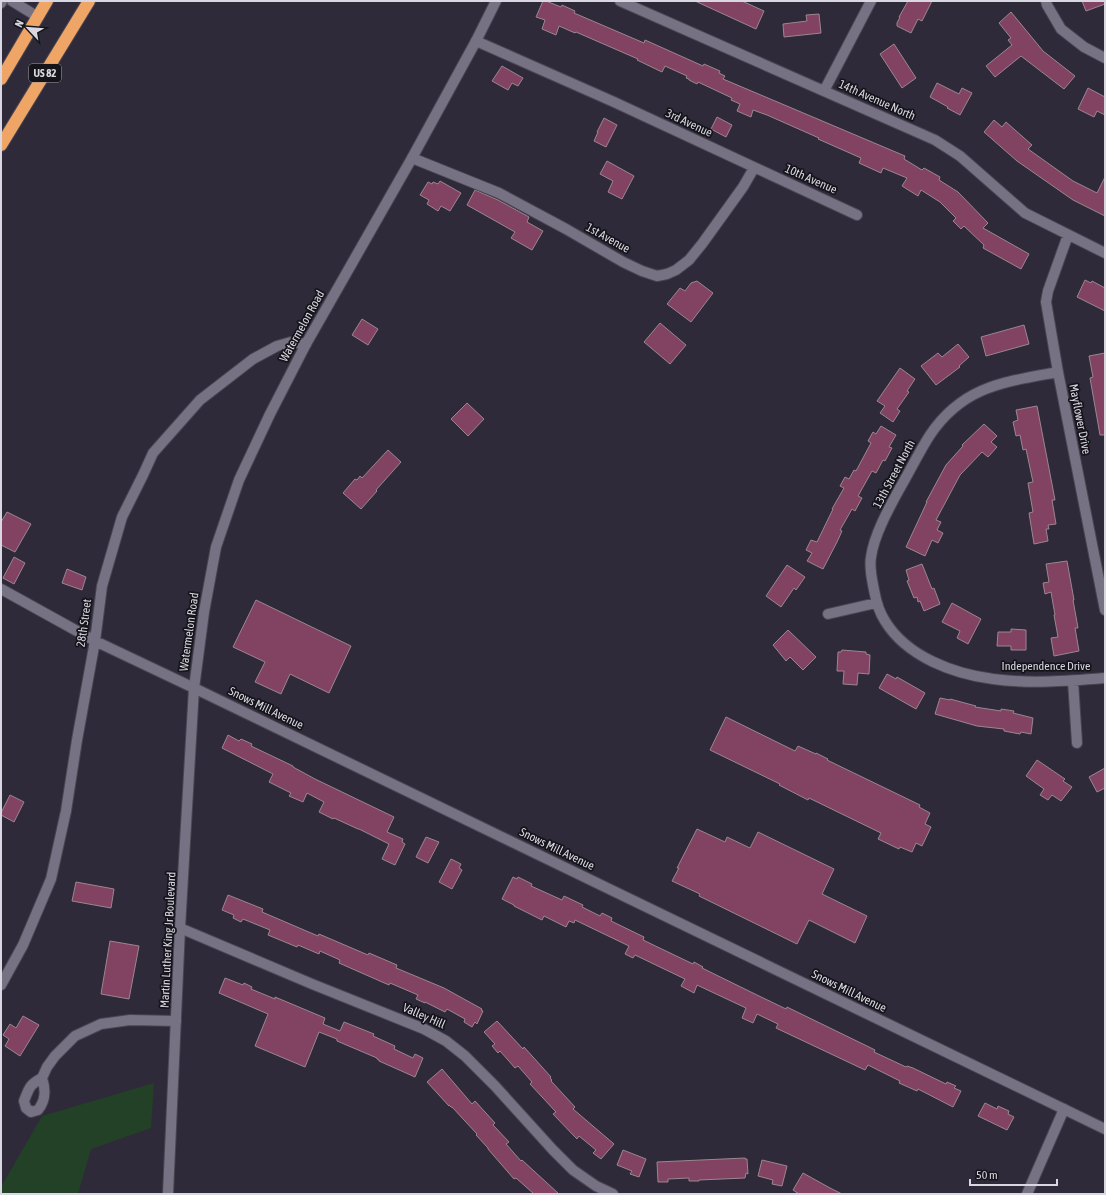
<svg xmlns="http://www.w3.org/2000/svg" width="1106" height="1195" viewBox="0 0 1106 1195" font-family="'Asap Condensed',sans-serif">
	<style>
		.green { fill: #224127 }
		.building { fill: #824362; stroke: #9b868f }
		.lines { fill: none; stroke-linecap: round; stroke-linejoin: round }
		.street-casing { stroke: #494552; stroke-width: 12 }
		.secondary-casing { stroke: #494552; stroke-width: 12 }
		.highway-casing { stroke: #494552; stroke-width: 14 }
		.street { stroke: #767284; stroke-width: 10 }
		.secondary { stroke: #767284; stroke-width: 10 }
		.highway { stroke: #eea565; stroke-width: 12 }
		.labels { text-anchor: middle; stroke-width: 3.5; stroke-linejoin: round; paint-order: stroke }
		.shield { fill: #15141b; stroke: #9e9ca6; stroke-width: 1 }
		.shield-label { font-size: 11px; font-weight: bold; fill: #d9d7e1 }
		.street-label { font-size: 12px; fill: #d9d7e1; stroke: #15141b }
	</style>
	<rect width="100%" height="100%" fill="#2e2a39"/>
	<path class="green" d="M154 1083 151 1128 91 1149 78 1194H1V1187L42 1116Z"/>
	<path class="building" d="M543 1H546L561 7 562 5 575 11 574 13 644 43 645 40 703 66 704 64 720 71 719 73 725 76 723 79 905 156 904 159 922 170 924 168 940 177 939 180 958 192 988 223 983 228 1029 254 1021 269 983 248 984 245 964 226 961 229 953 221 956 218 940 202 921 190 918 196 902 186 907 178 883 168 881 173 859 163 861 158 818 139 819 138 767 115 753 110 751 117 737 111 740 104 731 100 732 98 698 82 697 84 689 80V79L686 78 687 76 665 66 662 72 637 60 638 59 576 32 575 33 559 26 556 35 542 29 545 20 536 17Z
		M695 1H742L764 11 756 29Z
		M908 1H932L922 21 918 19 911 33 897 26V23L900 17H899Z
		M1082 1H1105V4L1086 11Z
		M1011 12 1043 51 1075 76 1064 89 1021 56 995 77 986 66 1012 45 1008 40 1011 38 999 23Z
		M819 14 821 33 784 37 783 24 807 21 806 15Z
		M894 44 916 78 902 88 880 54Z
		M502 66 523 78 518 86 512 83 508 90 492 81Z
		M937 83 959 94 962 88 972 93 960 115 947 108 948 107 930 97Z
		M1088 88 1105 97V115L1097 111 1094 117 1078 109Z
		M717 117 732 125 726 137 711 129Z
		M604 118 617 125 606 147 594 141 598 132H597Z
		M994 120 1002 127 1006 122 1032 145 1028 149 1073 181 1097 193 1105 177V216L1073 200 1017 161 984 132Z
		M607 161 634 176 622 199 608 192 613 181 600 174Z
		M440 181 461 193 450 211 441 206 438 211 427 204 429 200 420 195 428 182 432 184 433 182 438 184Z
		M475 190 498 200 529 217 527 222 543 231 532 250 511 238 515 232 467 205Z
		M1085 280 1091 283 1092 281 1105 288V311L1077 297Z
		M697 281 713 293 691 322 667 304 680 288 685 291 691 283Z
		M362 319 378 329 368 345 352 335Z
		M660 323 686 345 670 364 644 342Z
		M1024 325 1029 344 986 356 981 337Z
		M958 344 969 357 959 366 960 367 936 385 921 366 938 353 942 357Z
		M1105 353V435H1100L1090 378 1093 377 1089 356Z
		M900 368 915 379 907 391 909 392 897 409 900 411 893 422 880 413 885 406 877 401Z
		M467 403 484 419 468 436 451 419Z
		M1037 406 1055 500H1052L1056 524 1048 525 1049 529H1046L1048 541 1034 544 1029 513 1033 512 1028 483 1033 482 1026 449 1023 450 1020 435 1016 436 1013 422 1018 420 1016 410Z
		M984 424 997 436 991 442 997 447 988 457 982 452 960 475 936 520 941 522 937 530 943 533 938 543 932 540 925 556 906 547 927 502H926L946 465 963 446 962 445Z
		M881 426 896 435 889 447 892 448 885 461 883 460 876 473 872 471 858 496 862 498 855 511 852 509 840 530 842 531 837 542 823 569 807 561 812 553 806 550 811 540 817 542 833 509H832L844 488 840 486 845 477 849 479 854 470 856 471 871 443 868 441 873 432 876 434Z
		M388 450 401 462 376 490 377 491 361 509 343 493 355 479 357 480 360 476 362 478Z
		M7 512 31 524 15 552 1 545V522Z
		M14 557 25 563 14 584 3 578Z
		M1067 561 1074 600H1073L1078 628H1075L1079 651 1054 656 1051 638 1058 637 1054 615H1055L1051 592 1045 594 1043 583 1049 582 1046 564Z
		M922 564 932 589 934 588 940 604 924 611 920 601 918 602 917 597 914 598 907 581 909 580 906 570Z
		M787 565 805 577 796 590 794 588 781 607 766 596Z
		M67 569 86 577 82 590 62 583Z
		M256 600 351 646 329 693 290 674 281 694 255 682 265 662 233 647Z
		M952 603 981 619 968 644 957 638 960 631 942 622Z
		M1011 629 1026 630V650H1011V646H997L998 632H1011Z
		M788 630 816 657 803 670 790 657 786 661 773 645Z
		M842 650 866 652V654L870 655 869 674 858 673 857 685 843 684 844 671H837L838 652H841Z
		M887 674 896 679 897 677 925 693 916 709 879 688Z
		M940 698 950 700V699L976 706 975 707 1001 711V709L1014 711 1013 713 1033 718 1031 734 1021 732 1020 734 1004 731V729L977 726 935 714Z
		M726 717 795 751 798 746 816 754V753L828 759 827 760 920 805 919 807 930 813 925 824 931 827 922 846 916 843 912 852 900 847 899 849 878 839 881 833 809 798 808 800 779 785 780 784 710 750Z
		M228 735 239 741 241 739 252 744 251 746 293 766V767L315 779 394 817 387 832 403 839 402 842 405 844 395 865 382 859 389 844 359 829H358L334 818 333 819 319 812 324 802 307 793 303 802 289 796 291 793 269 782 273 774 222 748Z
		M1037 760 1065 779 1063 781 1072 787 1061 801 1052 795 1048 800 1040 795 1044 789 1026 776Z
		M1105 768V788L1097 792 1089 777Z
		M10 795 24 802 14 822 1 815V813Z
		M697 829 725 842 727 837 750 848 758 832 834 869 822 894 867 916 855 943 809 920 797 944 699 896 700 894 672 881 679 868H677Z
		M426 837 439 842 428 863 416 857Z
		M451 859 461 864 459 868 462 870 452 889 439 882Z
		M513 877 517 879 518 877 532 884 531 886 562 900 564 896 583 905 582 907 600 916 602 913 612 918 611 921 644 937 643 940 693 964 694 962 703 967 702 968 757 995 786 1009 787 1007 791 1009 869 1047 875 1050 874 1052 906 1067 907 1066 913 1068 946 1084 947 1082 956 1086 954 1088 961 1091 953 1107 918 1089 917 1091 899 1083 900 1081 868 1065 865 1070 776 1028 778 1024 757 1014 753 1023 742 1018 746 1008 697 985 694 993 681 986 685 979 635 955 633 958 625 954 629 946 575 920 574 923 569 921 566 927 544 916 542 920 514 906V905L502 899Z
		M76 882 114 889 111 908 72 901Z
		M228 895 263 909 262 912 318 936 319 934 368 955 369 953 397 965 396 968 444 988 482 1009 481 1010 483 1011 477 1024 475 1022 472 1027 464 1022 465 1019 447 1009 445 1012 425 1002V1003L416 999 418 995 390 983 389 985 339 963 340 960 320 951 319 954 298 945 297 947 268 935 270 930 243 919 241 922 233 918 234 915 222 910Z
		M110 941 139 946 129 999 101 994Z
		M225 978 243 985 244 983 252 987 251 989 275 999V997L325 1018 323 1024 340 1031 344 1022 374 1034 373 1036 395 1046 394 1049 413 1058 415 1054 423 1058 415 1077 379 1061V1060L377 1059V1058L337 1041V1039L319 1032 305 1067 255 1046 268 1014 219 993Z
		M23 1016 39 1025 20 1056 5 1046 9 1039 3 1035 10 1024 16 1028Z
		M497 1021 523 1049 524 1047 551 1077 550 1078 552 1080 551 1081 575 1107 573 1109 614 1144 601 1159 593 1153 596 1150 579 1136 577 1139 553 1114 556 1112 530 1084 532 1082 518 1066 515 1068 500 1051 498 1053 492 1046 495 1044 484 1032Z
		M442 1069 472 1104 475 1101 495 1123 493 1125 509 1142 506 1144 521 1161 522 1160 559 1194H534L516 1178 514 1179 488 1149V1148L476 1135 477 1134 452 1107H451L449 1105V1106L427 1082Z
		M985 1103 997 1109 998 1106 1009 1111 1008 1114 1014 1117 1007 1130 978 1116Z
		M623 1150 646 1159 639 1177 630 1174 632 1171 617 1165Z
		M745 1158V1159H747L748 1174 746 1173 745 1178 699 1180V1181H689V1178L668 1179V1182H658L657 1162Z
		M762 1160 787 1166 782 1186 772 1184 773 1180 758 1176Z
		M803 1173 830 1188 842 1194H799L793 1190Z"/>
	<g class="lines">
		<g class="street-casing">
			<path id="street" d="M12 1 38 17
				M620 1 935 140 960 156 1025 213 1105 253
				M1046 1 1047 5 1061 29 1084 47 1105 58
				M1 3 2 1
				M476 41 614 102 857 215
				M824 91 871 1
				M412 158 499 193 566 229 623 262 642 271 657 276 667 274 676 270 689 260 702 244 743 187 754 168
				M1068 235 1048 291 1046 302 1058 372 1105 610
				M1058 372C1004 382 963 386 930 435 919 452 910 471 900 488 889 508 874 535 871 557 869 568 872 579 874 590 876 601 879 612 885 621 907 657 954 674 993 679 1030 684 1068 681 1105 678
				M1 589 95 641 194 688
				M828 614 876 603
				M1073 681 1077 743
				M180 928 312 984 424 1029 446 1041 465 1056 495 1086 553 1150 573 1170 596 1186 613 1194
				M1 985 23 945 51 879 66 811 77 740 95 641 102 586 122 517 143 475 153 453 200 400 253 359 277 346 291 342 306 344
				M42 1078 47 1067 55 1056 75 1036 101 1024 130 1020 176 1021
				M42 1078C46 1090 46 1100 38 1110L31 1112 26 1108 24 1101C29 1088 30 1084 42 1078Z
				M1027 1194 1064 1109"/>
		</g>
		<g class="secondary-casing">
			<path id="secondary" d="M194 688 1105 1129
				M168 1194 180 928 194 688 204 612 216 547 239 480 270 414 306 344 412 158 476 41 496 1"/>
		</g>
		<g class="highway-casing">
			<path id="highway" d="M1 79 47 1
				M1 145 89 1"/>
		</g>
		<use href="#street" class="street"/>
		<use href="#secondary" class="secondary"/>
		<use href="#highway" class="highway"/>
	</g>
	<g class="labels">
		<rect class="shield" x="29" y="64" width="32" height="18" rx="3"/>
		<g class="shield-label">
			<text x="45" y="77">US 82</text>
		</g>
		<g class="street-label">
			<text transform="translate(877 100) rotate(24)" y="4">14th Avenue North</text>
			<text transform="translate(689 123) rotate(25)" y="4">3rd Avenue</text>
			<text transform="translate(811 179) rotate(24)" y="4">10th Avenue</text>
			<text transform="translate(608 238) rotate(29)" y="4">1st Avenue</text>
			<text transform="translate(302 326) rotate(-61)" y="4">Watermelon Road</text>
			<text transform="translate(1080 419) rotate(79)" y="4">Mayflower Drive</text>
			<text transform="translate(894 474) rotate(-62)" y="4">13th Street North</text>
			<text transform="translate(84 623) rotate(-82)" y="4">28th Street</text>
			<text transform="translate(189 632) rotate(-82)" y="4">Watermelon Road</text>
			<text x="1046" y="670">Independence Drive</text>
			<text transform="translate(266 708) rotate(26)" y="4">Snows Mill Avenue</text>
			<text transform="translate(557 849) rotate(26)" y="4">Snows Mill Avenue</text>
			<text transform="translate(168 940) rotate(-87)" y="4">Martin Luther King Jr Boulevard</text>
			<text transform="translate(849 991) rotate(26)" y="4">Snows Mill Avenue</text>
			<text transform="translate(424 1016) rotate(24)" y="4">Valley Hill</text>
		</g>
	</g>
	<rect width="1106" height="1195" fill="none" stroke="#d9d7e1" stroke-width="4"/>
	<g transform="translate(28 28) rotate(296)" stroke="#15141b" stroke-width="3" paint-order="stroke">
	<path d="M0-3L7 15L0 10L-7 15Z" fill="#d9d7e1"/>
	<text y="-6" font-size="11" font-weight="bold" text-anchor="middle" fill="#d9d7e1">N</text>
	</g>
	<path d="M970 1179v6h87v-6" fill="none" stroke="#d9d7e1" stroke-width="2"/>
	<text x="976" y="1179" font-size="12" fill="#d9d7e1" stroke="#15141b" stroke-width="3" paint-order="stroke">50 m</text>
</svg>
